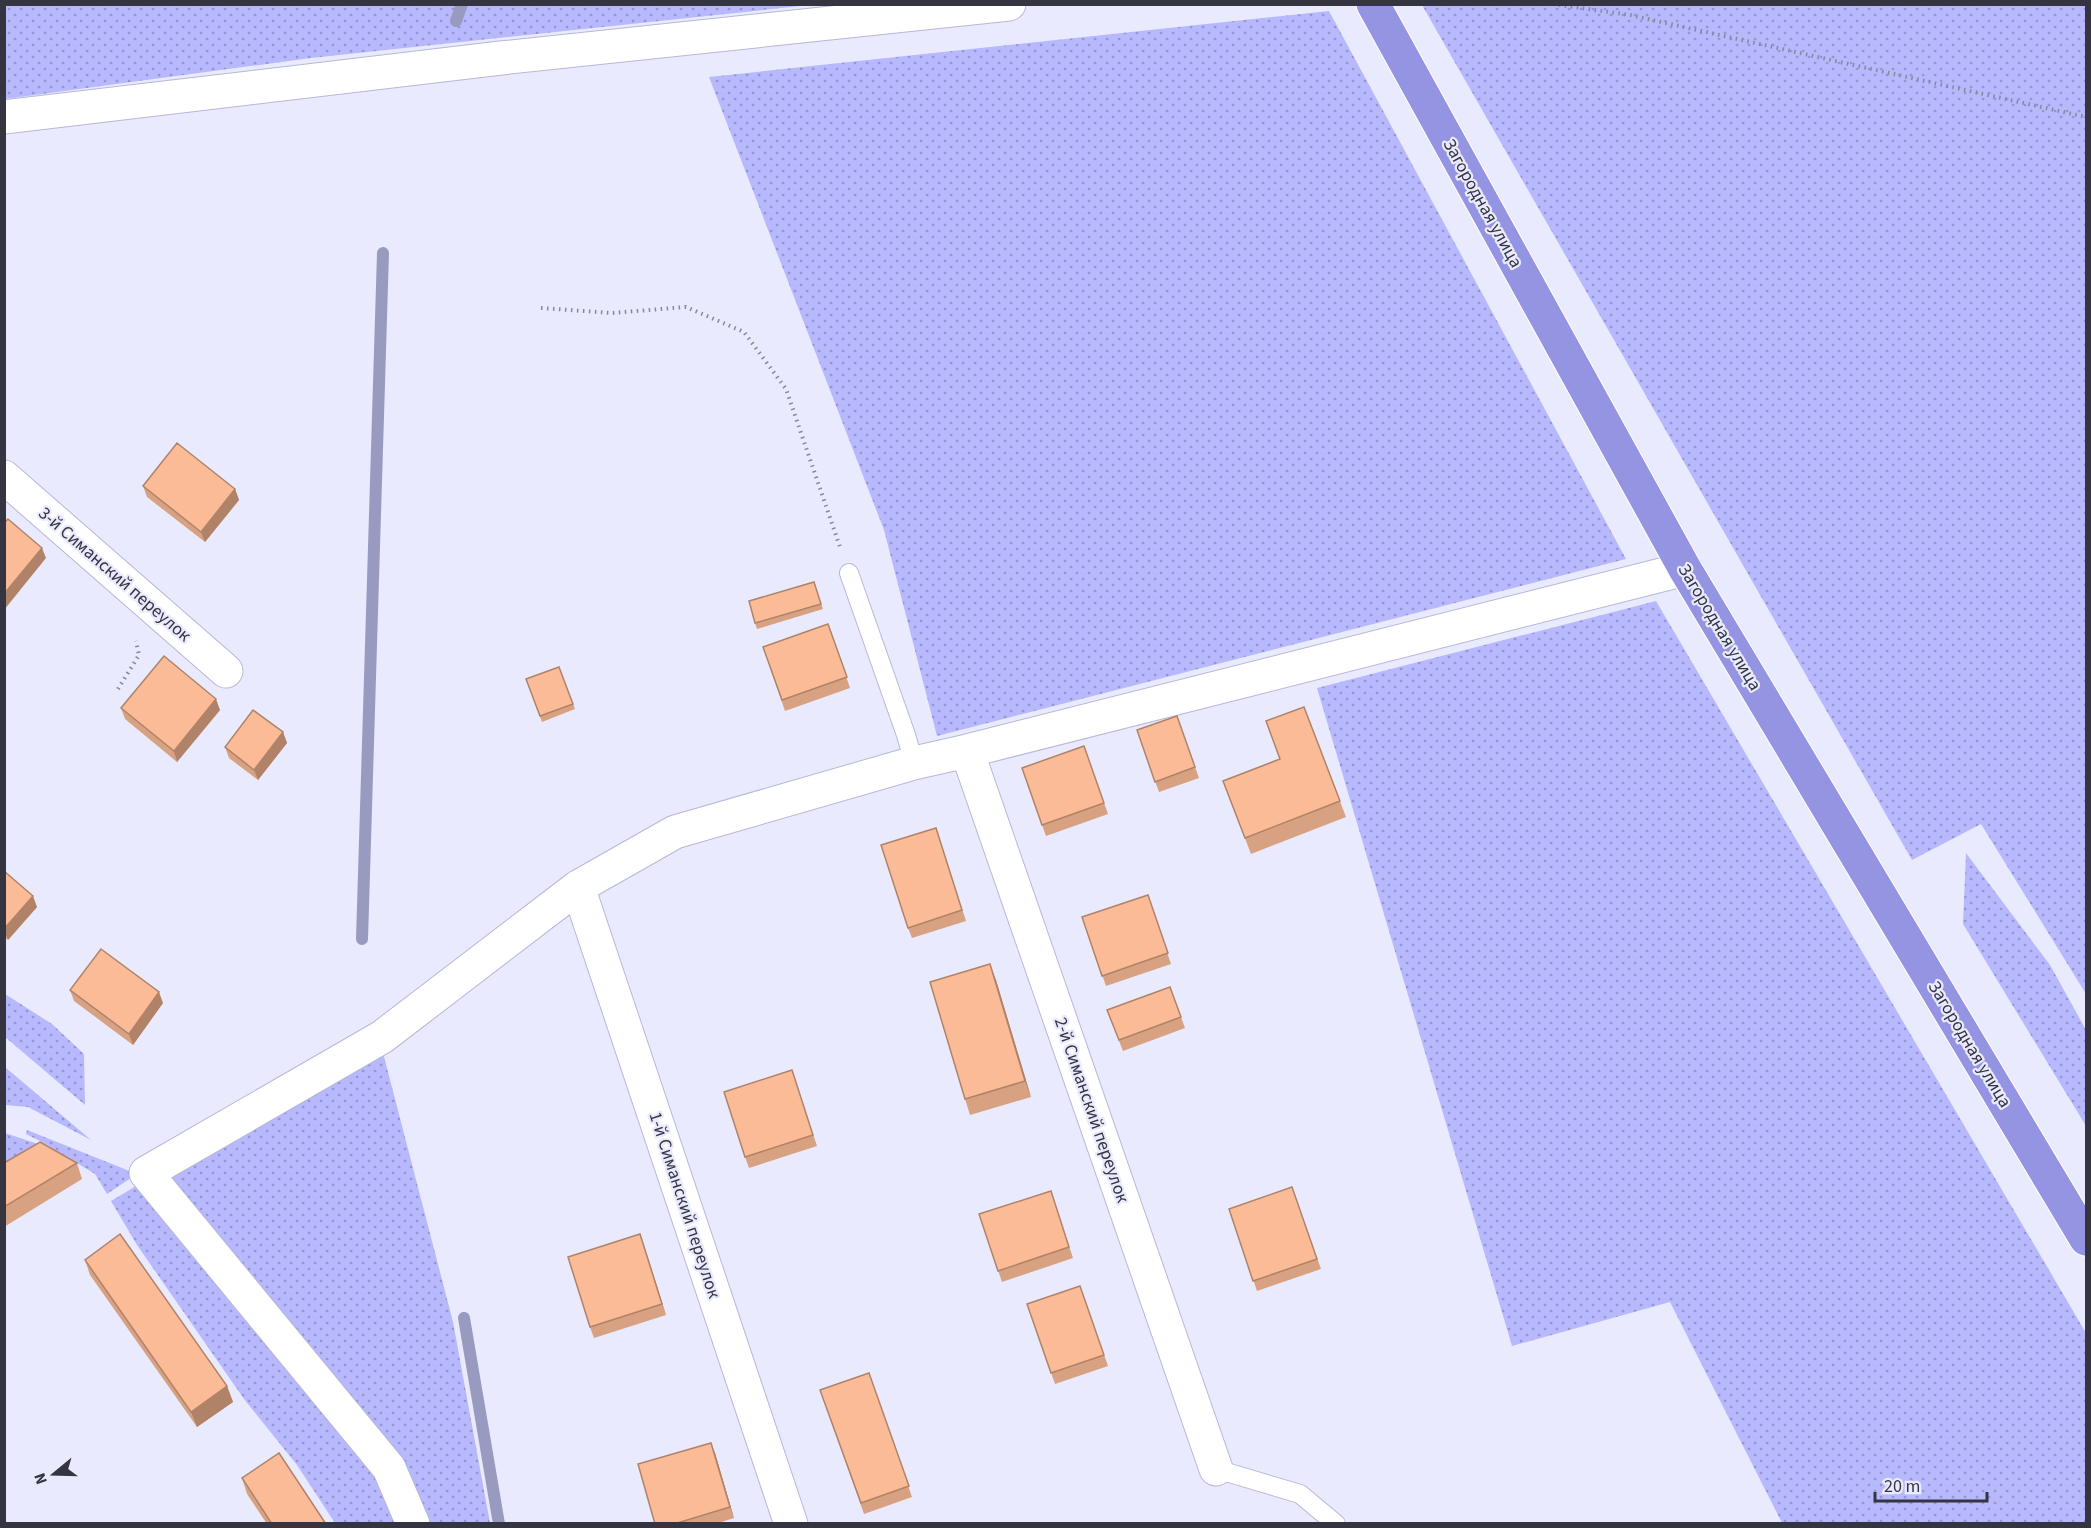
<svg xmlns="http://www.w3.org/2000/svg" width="2091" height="1528" viewBox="0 0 2091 1528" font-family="'Source Sans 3',sans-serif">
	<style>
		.grass { fill: url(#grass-dots) }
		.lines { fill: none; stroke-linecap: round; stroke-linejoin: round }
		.stream { stroke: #999ac0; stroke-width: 12 }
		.lane-casing { stroke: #b6b8d7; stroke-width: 20 }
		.street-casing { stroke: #b6b8d7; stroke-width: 35 }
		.highway-casing { stroke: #fff; stroke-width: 35 }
		.path { stroke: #878898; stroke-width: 4; stroke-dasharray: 1.5 4.5; stroke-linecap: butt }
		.lane { stroke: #fff; stroke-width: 18 }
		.street { stroke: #fff; stroke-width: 33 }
		.highway { stroke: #9594e3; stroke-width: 33 }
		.wall { fill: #d8a181 }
		.shaded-wall { fill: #b08369 }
		.building { fill: #fbbb96; stroke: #b08369; stroke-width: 1.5 }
		.labels { text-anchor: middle; stroke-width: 4.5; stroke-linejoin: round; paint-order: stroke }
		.street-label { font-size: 18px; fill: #343541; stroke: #e9eafe }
	</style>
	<defs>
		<pattern id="grass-dots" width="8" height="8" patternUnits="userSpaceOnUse" patternTransform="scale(1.5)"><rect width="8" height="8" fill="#b7b8fe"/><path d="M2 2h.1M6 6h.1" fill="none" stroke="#9696cf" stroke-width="1.8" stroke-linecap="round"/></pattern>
	</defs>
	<rect width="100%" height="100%" fill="#e9eafe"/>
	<path class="grass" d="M4 5 5 4 810 5 311 58 5 99Z
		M1422 5H2086V994L1981 824 1912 860Z
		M1329 11 1626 559 937 736 884 530 709 77Z
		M1656 601 2086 1333V1523H1782L1670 1302 1512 1346 1317 688Z
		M1966 853 2050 965 2086 1030V1126L1963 924Z
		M5 994 52 1024 84 1054 85 1105 5 1037Z
		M382 1049 453 1322 490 1523H423L160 1176Z
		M4 1067H5L91 1140 28 1107 5 1105Z
		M27 1130 137 1174 107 1194 95 1174 42 1142 26 1134Z
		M5 1133 38 1144 5 1164Z
		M146 1180 383 1471 407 1523H335L297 1465 244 1399 137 1245 111 1201Z"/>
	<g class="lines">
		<path class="stream" d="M456 21 462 4
			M362 939 383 253
			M464 1318 499 1524"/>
		<g class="lane-casing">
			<path id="lane" d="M849 573 906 735 914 763
				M1216 1469 1300 1494 1336 1524"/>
		</g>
		<g class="street-casing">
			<path id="street" d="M4 117 501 58 1009 4
				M4 477 226 671
				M967 751 1216 1469
				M578 887 791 1524
				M413 1524 389 1468 146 1173 382 1037 578 887 675 832 914 763 967 751 1685 569"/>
		</g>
		<g class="highway-casing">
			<path id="highway" d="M1373 4 1685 569 2086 1239"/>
		</g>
		<path class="path" d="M1553 4 1630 15 2086 117
			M541 308 612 313 686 307 744 332 786 389 840 547
			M118 689 139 655 136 641"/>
		<use href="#lane" class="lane"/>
		<use href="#street" class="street"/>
		<use href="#highway" class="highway"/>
	</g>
	<path class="wall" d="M143 486 235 489 239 500 205 542 147 497Z
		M814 582 823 609 757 629 755 623Z
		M828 624 850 688 785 711 763 647Z
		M559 667 575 709 542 722 526 679Z
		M1304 707 1346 817 1251 854 1223 781 1280 759Z
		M121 708 220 710 177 762 125 719Z
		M1177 716 1199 778 1159 792 1137 730Z
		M283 732 287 743 258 780 229 758 225 747Z
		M1084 746 1108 814 1046 836 1022 768Z
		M936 828 966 921 912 938 908 928Z
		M4 871 37 907 8 940 4 937Z
		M1148 895 1171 964 1106 986 1082 917Z
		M996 980 1031 1097 970 1115 965 1099Z
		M1170 987 1185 1028 1123 1051 1107 1010Z
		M70 990 163 1003 133 1045 74 1001Z
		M792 1070 817 1146 749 1168 745 1157Z
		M4 1163H77L82 1179 4 1227Z
		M1292 1187 1321 1269 1257 1291 1229 1209Z
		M1051 1191 1073 1258 1002 1282 979 1214Z
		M640 1234 666 1315 594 1338 590 1327Z
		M85 1260 227 1386 233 1402 197 1427 90 1275Z
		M1080 1286 1108 1366 1055 1384 1027 1304Z
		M869 1373 912 1497 864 1514 820 1390Z
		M715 1453 734 1518 715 1524H655Z
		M242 1478 326 1524H267L247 1494Z"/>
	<path class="shaded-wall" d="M235 489 239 500 205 542 201 532Z
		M42 548 46 558 4 610V594Z
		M216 699 220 710 177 762 174 751Z
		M283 732 287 743 258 780 254 770Z
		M33 896 37 907 8 940 4 929Z
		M990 964 996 980 1031 1097 1025 1081Z
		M159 992 163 1003 133 1045 129 1034Z
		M640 1234 644 1245 666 1315 662 1304Z
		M227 1386 233 1402 197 1427 191 1412Z
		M711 1443 715 1453 734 1518 730 1507Z"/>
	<path class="building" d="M177 443 235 489 201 532 143 486Z
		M8 519 42 548 4 594V523Z
		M814 582 821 604 755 623 749 601Z
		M828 624 847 677 782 700 763 647Z
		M164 656 216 699 174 751 121 708Z
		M559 667 573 704 540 716 526 679Z
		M1304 707 1340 801 1245 838 1223 781 1280 759 1266 721Z
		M253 710 283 732 254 770 225 747Z
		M1177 716 1195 767 1155 782 1137 730Z
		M1084 746 1104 803 1042 825 1022 768Z
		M936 828 962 910 908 928 881 845Z
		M4 871 33 896 4 929Z
		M1148 895 1168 953 1102 976 1082 917Z
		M101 949 159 992 129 1034 70 990Z
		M990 964 1025 1081 965 1099 930 982Z
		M1170 987 1181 1017 1119 1040 1107 1010Z
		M792 1070 813 1135 745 1157 724 1092Z
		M40 1142 77 1163 4 1207V1163Z
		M1292 1187 1317 1259 1253 1281 1229 1209Z
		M1051 1191 1069 1247 998 1271 979 1214Z
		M120 1234 227 1386 191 1412 85 1260Z
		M640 1234 662 1304 590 1327 568 1257Z
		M1080 1286 1104 1355 1051 1373 1027 1304Z
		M869 1373 909 1486 861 1503 820 1390Z
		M711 1443 730 1507 674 1524H655L638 1464Z
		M279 1453 326 1524H272L242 1478Z"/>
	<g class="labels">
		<g class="street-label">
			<text transform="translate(1483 203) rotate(61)" y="6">Загородная улица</text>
			<text transform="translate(115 574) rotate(41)" y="6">3-й Симанский переулок</text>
			<text transform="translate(1720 627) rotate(59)" y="6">Загородная улица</text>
			<text transform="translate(1970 1044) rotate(59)" y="6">Загородная улица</text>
			<text transform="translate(1092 1110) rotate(71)" y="6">2-й Симанский переулок</text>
			<text transform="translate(685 1205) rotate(72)" y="6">1-й Симанский переулок</text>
		</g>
	</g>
	<rect width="2091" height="1528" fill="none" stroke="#343541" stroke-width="12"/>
	<g transform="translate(54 1474) rotate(251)" stroke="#e9eafe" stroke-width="4.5" paint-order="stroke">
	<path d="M0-4.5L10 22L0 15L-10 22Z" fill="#343541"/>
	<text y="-9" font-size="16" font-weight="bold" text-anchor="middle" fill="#343541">N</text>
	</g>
	<path d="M1875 1492v9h112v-9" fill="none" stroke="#343541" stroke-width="3"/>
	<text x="1884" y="1492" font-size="18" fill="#343541" stroke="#e9eafe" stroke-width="4.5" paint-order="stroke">20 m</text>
</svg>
